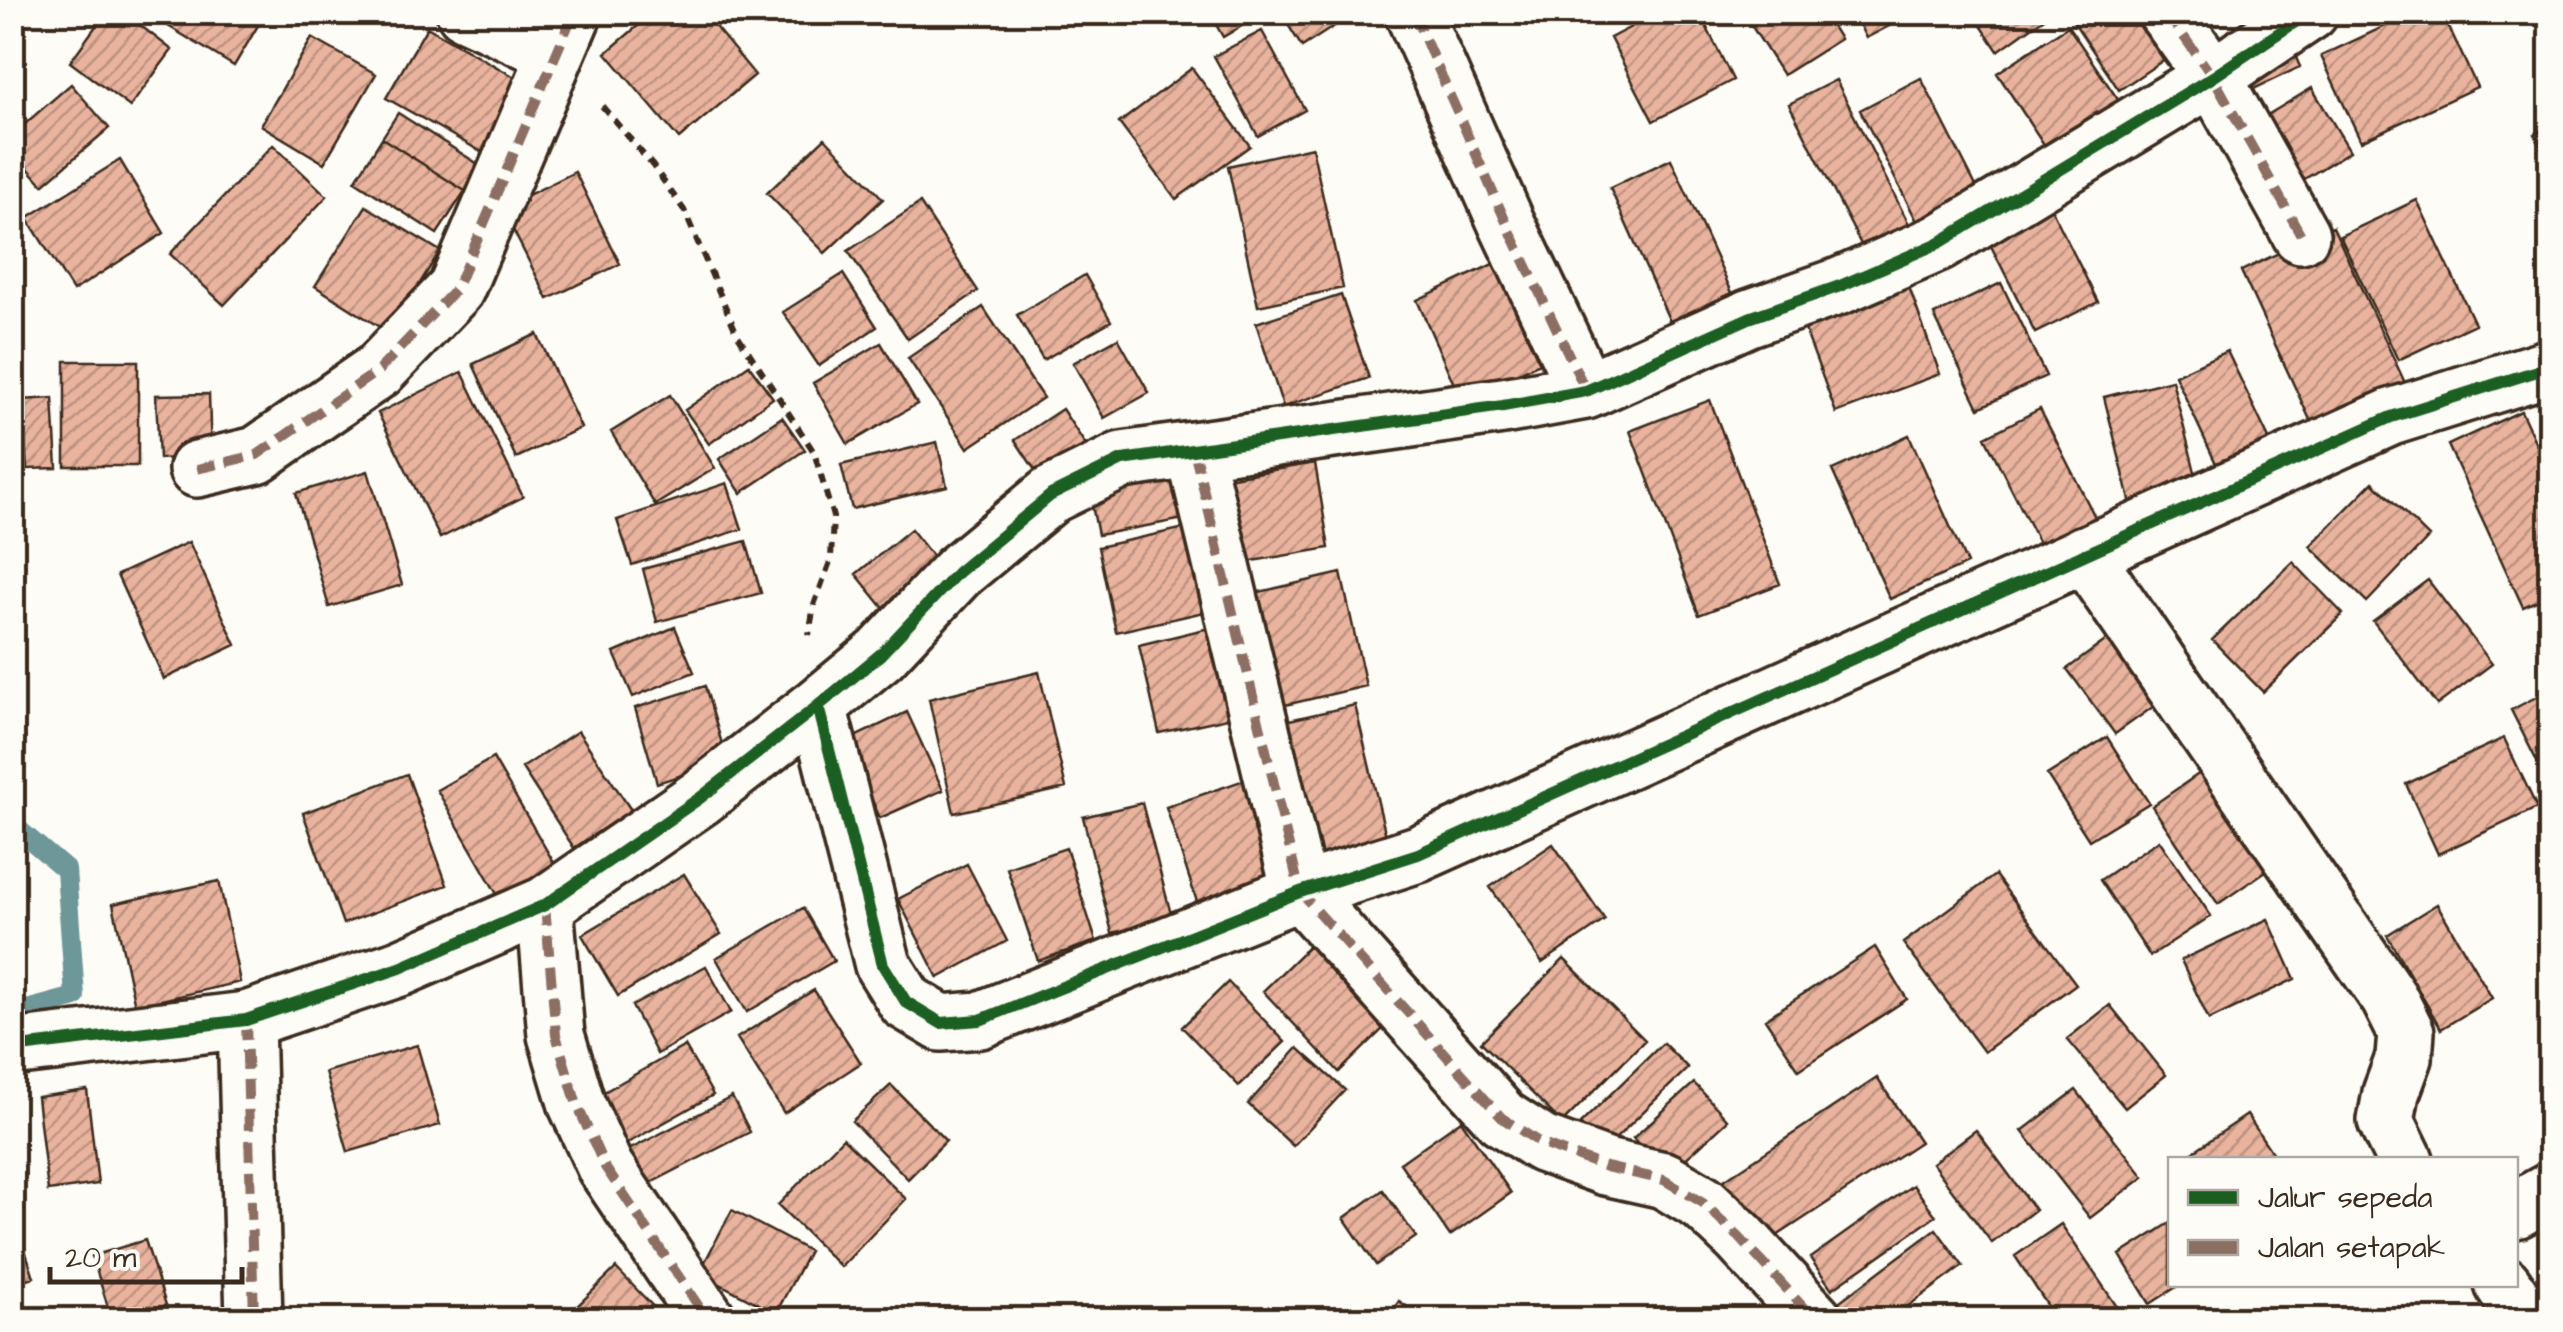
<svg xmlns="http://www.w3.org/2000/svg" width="2563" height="1332" viewBox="0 0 2563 1332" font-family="'Architects Daughter',sans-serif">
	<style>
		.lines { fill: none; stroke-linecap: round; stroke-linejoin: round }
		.stream { stroke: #6e979a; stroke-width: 20 }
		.building { fill: url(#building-hatch); stroke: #3b2a1e; stroke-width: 2.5 }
		.minor-casing { stroke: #3b2a1e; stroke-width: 62 }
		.path { stroke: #3b2a1e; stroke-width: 6; stroke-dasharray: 10 8; stroke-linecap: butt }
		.minor { stroke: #fdfcf7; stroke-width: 55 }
		.quiet { stroke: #8d6e63; stroke-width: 10; stroke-dasharray: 20 10; stroke-linecap: butt }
		.cycleway-casing { stroke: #fdfcf7; stroke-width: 19 }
		.cycleway { stroke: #1b5e20; stroke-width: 12 }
	</style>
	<defs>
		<pattern id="building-hatch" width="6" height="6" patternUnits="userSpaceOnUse" patternTransform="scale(2.5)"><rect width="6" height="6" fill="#e9b39e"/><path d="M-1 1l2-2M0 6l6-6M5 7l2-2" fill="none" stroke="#be9280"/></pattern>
	</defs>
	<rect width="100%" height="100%" fill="#fdfcf7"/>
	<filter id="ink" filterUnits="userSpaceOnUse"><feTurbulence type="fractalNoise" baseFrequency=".01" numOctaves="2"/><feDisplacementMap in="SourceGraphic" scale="20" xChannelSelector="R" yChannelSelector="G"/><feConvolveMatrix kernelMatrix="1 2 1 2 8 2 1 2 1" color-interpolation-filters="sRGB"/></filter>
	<g filter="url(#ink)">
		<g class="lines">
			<path class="stream" d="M12 824 66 870 75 997 12 1014"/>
		</g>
		<path class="building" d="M106 12H123L172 50 130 107 70 62Z
			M145 12H266L234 66Z
			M654 12H703L755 75 679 139 606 53Z
			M1209 12H1258L1259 16 1223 37Z
			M1280 12H1356L1302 47Z
			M1660 12H1699L1733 80 1653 121 1610 38Z
			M1747 12H1823L1840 39 1783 75 1744 14Z
			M1853 12H1914V13L1866 38Z
			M1972 12H2044L2047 16 1998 51Z
			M2067 12H2156L2180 49 2119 90Z
			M2415 12H2442L2477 87 2361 141 2321 56Z
			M2068 26 2123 107 2051 155 1997 73Z
			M427 27 532 87 491 157 386 98Z
			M1262 31 1305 110 1258 136 1214 56Z
			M312 38 376 74 324 163 261 125Z
			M2292 48 2300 67 2237 97 2229 78Z
			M1192 68 1250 146 1176 199 1119 123Z
			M1921 78 1982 198 1921 229 1860 110Z
			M1836 80 1915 236 1869 260 1789 104Z
			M71 84 109 128 43 185 12 150V135Z
			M2312 88 2350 151 2285 191 2246 128Z
			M398 113 481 166 465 191 382 138Z
			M2550 126V168L2535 134Z
			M382 138 465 191 437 234 355 181Z
			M825 138 883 199 825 253 767 193Z
			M273 145 327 196 224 305 170 254Z
			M1312 147 1343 288 1258 306 1228 166Z
			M1671 159 1734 297 1672 326 1610 188Z
			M120 160 164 233 73 291 27 218Z
			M575 172 620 264 548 299 502 208Z
			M2417 200 2475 324 2398 360 2340 236Z
			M920 203 978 291 908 339 848 251Z
			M366 206 440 251 389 333 315 286Z
			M2051 208 2098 302 2035 333 1988 240Z
			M2333 227 2410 394 2318 437 2241 271Z
			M1495 263 1540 363 1461 400 1417 300Z
			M843 274 877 327 819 366 783 312Z
			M1085 275 1111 321 1043 360 1017 315Z
			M2001 283 2046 376 1979 408 1934 315Z
			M1909 287 1940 374 1836 413 1804 327Z
			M1341 295 1369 378 1283 407 1256 323Z
			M983 307 1043 398 968 448 908 358Z
			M537 334 581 428 516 458 473 364Z
			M1118 338 1149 393 1104 418 1073 363Z
			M881 343 917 404 848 444 813 383Z
			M2227 351 2272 445 2219 470 2175 375Z
			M65 361H138V466H65Z
			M749 365 773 398 709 444 685 410Z
			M462 372 523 497 440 538 378 413Z
			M2172 380 2199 488 2131 504 2104 397Z
			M209 394 211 456 159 459 156 395Z
			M670 395 715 468 655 505 611 432Z
			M53 398 57 468 27 469 22 400Z
			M1710 400 1780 584 1699 615 1630 431Z
			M1062 409 1097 462 1051 494 1015 440Z
			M2040 409 2098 523 2043 551 1985 437Z
			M2521 411 2550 474V595L2523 607 2448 445Z
			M782 417 805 450 741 493 719 459Z
			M1909 435 1967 564 1890 599 1832 470Z
			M937 442 947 486 852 509 841 465Z
			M1315 463 1329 548 1229 565 1215 480Z
			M368 471 402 585 329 607 296 493Z
			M1176 473 1184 519 1098 535 1089 490Z
			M2373 482 2429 537 2367 602 2310 546Z
			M727 483 742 529 632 565 617 520Z
			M1199 525 1217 609 1116 632 1098 547Z
			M911 529 941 567 886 611 856 574Z
			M746 541 761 593 657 622 643 569Z
			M189 542 236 645 164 679 117 575Z
			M2293 562 2343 614 2263 692 2212 640Z
			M1341 573 1366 686 1264 710 1238 597Z
			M2428 580 2492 664 2437 705 2373 621Z
			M1221 625 1241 715 1159 733 1139 645Z
			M675 627 694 672 633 697 614 653Z
			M2116 633 2164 699 2115 734 2067 669Z
			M1039 672 1066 788 954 813 929 699Z
			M705 686 727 761 657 783 635 708Z
			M2550 690V787L2511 710Z
			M1355 705 1390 853 1307 873 1272 724Z
			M907 712 943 790 880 818 846 741Z
			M578 731 631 810 574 848 522 768Z
			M2107 737 2149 803 2089 840 2047 775Z
			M2504 738 2537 808 2438 854 2406 784Z
			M493 758 557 868 501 901 437 790Z
			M2213 764 2279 862 2218 904 2152 806Z
			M407 774 447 885 343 924 303 813Z
			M1247 779 1281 884 1200 911 1166 807Z
			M1142 803 1172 918 1112 933 1083 817Z
			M2159 840 2211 916 2150 956 2100 880Z
			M1553 844 1605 920 1542 963 1490 887Z
			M1066 848 1096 941 1038 961 1007 868Z
			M967 864 1007 941 938 978 898 899Z
			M684 874 721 934 618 996 582 935Z
			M1995 875 2076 984 1984 1052 1903 943Z
			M219 881 240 982 135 1006 113 904Z
			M2437 904 2492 998 2441 1029 2387 935Z
			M803 908 834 961 747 1012 716 958Z
			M2268 919 2295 979 2209 1020 2181 960Z
			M1314 941 1390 1022 1339 1072 1263 991Z
			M1875 947 1907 999 1799 1070 1765 1019Z
			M1564 959 1645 1040 1562 1123 1481 1042Z
			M706 966 731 1012 657 1054 632 1006Z
			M1228 982 1285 1042 1239 1086 1182 1027Z
			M814 990 861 1063 784 1113 737 1038Z
			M2110 1005 2166 1075 2125 1108 2067 1039Z
			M1663 1043 1688 1068 1605 1149 1580 1124Z
			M417 1045 440 1125 348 1152 325 1072Z
			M685 1046 713 1095 626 1144 599 1095Z
			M1298 1048 1345 1090 1293 1146 1248 1104Z
			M1877 1078 1920 1142 1760 1247 1718 1184Z
			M1694 1083 1728 1120 1667 1176 1633 1138Z
			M891 1085 946 1141 908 1179 852 1121Z
			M87 1090 98 1184 48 1191 37 1097Z
			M2076 1090 2144 1177 2090 1218 2022 1131Z
			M732 1097 750 1132 633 1192 615 1157Z
			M2247 1115 2277 1160H2181Z
			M1461 1120 1511 1193 1450 1236 1400 1163Z
			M1976 1130 2035 1210 1992 1243 1932 1163Z
			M843 1138 906 1199 841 1267 778 1205Z
			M1913 1185 1936 1216 1832 1289 1810 1258Z
			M1383 1190 1416 1237 1376 1265 1344 1218Z
			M732 1210 809 1251 776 1313 699 1273Z
			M12 1211 34 1277 12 1284Z
			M2170 1223V1284H2181L2150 1304 2120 1255Z
			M2061 1224 2126 1320H2057L2015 1256Z
			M1936 1229 1963 1266 1889 1320H1841L1832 1307Z
			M145 1240 166 1305 123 1320H112L92 1256Z
			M616 1268 666 1320H563Z
			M1399 1301 1426 1320H1386Z"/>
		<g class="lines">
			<g class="minor-casing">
				<path id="minor" d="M465 12 555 53
					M1413 12 1506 222 1586 391
					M2166 12 2213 77 2301 235
					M1194 450 1300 892 1502 1118 1542 1144 1606 1167 1664 1180 1703 1203 1740 1238 1815 1320
					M197 469 257 455 379 370 456 289 574 12
					M2084 554 2389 998 2406 1032 2404 1058 2391 1093 2386 1121 2405 1160
					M818 706 883 965 906 1002 941 1023 980 1020 1300 892 1418 854 2391 417 2550 367
					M545 905 556 1035 577 1105 605 1167 708 1320
					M246 1020 254 1320
					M12 1048 246 1020 400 968 545 905 700 798 818 706 881 654 958 572 1051 495 1122 460 1503 406 1586 391 1749 318 1840 286 1939 243 2213 77 2310 12
					M2516 1210 2550 1191
					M2503 1284 2528 1320"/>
			</g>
			<path class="path" d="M602 106 653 166 684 210 737 334 814 452 833 517 831 559 814 605 809 635"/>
			<use href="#minor" class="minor"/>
			<path class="quiet" d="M1413 12 1506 222 1586 391
				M2166 12 2213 77 2301 235
				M1194 450 1300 892 1502 1118 1542 1144 1606 1167 1664 1180 1703 1203 1740 1238 1815 1320
				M197 469 257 455 379 370 456 289 574 12
				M545 905 556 1035 577 1105 605 1167 708 1320
				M246 1020 254 1320"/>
			<g class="cycleway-casing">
				<path id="cycleway" d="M818 706 883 965 906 1002 941 1023 980 1020 1300 892 1418 854 2391 417 2550 367
					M12 1048 246 1020 400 968 545 905 700 798 818 706 881 654 958 572 1051 495 1122 460 1503 406 1586 391 1749 318 1840 286 1939 243 2213 77 2310 12"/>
			</g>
			<use href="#cycleway" class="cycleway"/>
		</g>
	</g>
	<rect width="2563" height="1332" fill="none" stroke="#fdfcf7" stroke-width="50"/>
	<rect x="25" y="25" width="2513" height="1282" fill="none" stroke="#3b2a1e" stroke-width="4" filter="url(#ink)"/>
	<rect x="2168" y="1157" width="350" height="130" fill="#fdfcf7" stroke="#afa8a0" stroke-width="2.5"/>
	<rect x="2188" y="1190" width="50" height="15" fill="#1b5e20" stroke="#afa8a0" stroke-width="2.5"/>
	<text x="2258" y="1207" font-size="30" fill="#3b2a1e">Jalur sepeda</text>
	<rect x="2188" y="1240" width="50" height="15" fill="#8d6e63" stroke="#afa8a0" stroke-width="2.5"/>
	<text x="2258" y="1257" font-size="30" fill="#3b2a1e">Jalan setapak</text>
	<path d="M50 1267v15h192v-15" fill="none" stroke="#3b2a1e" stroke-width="5"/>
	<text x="65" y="1267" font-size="30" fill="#3b2a1e" stroke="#fdfcf7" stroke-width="8" paint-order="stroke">20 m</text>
</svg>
